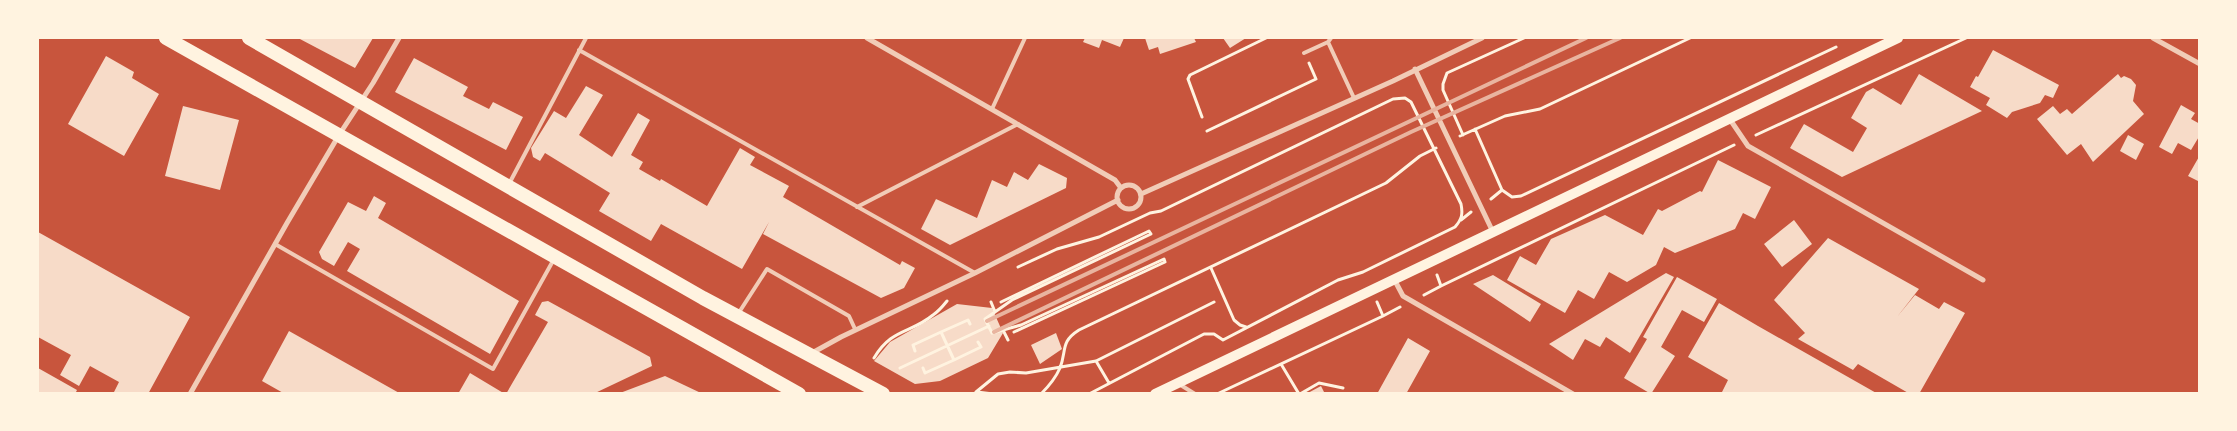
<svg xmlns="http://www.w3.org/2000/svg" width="2237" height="431" viewBox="0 0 2237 431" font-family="Signika,sans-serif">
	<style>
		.building { fill: #f7dbc8 }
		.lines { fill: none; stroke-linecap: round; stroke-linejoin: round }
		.path { stroke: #fff3e0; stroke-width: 3 }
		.service { stroke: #f1ccb7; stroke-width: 4 }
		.minor { stroke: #f1ccb7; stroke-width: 5 }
		.secondary { stroke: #fff3e0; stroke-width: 10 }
		.trunk { stroke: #fff3e0; stroke-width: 14 }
		.rail { stroke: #e9b49f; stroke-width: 4 }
	</style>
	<rect width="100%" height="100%" fill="#c8553d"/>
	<path class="building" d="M298 38H373L355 68Z
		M1085 38H1124L1120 47 1102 40 1099 48 1083 42Z
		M1145 38H1194L1196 42 1160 54 1158 47 1149 50Z
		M1223 38H1246L1230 48Z
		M1993 50 2059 85 2053 98 2045 95 2040 103 2012 112 2007 118 1986 105 1990 98 1970 87 1976 76 1978 77Z
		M106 56 134 72 132 78 159 94 124 156 68 124Z
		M414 58 468 87 463 96 489 109 493 102 523 117 506 150 395 92Z
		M1919 74 1982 111 1842 177 1790 148 1804 124 1853 152 1867 128 1851 118 1866 92 1873 88 1901 105Z
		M2118 74 2121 78 2124 76 2131 79 2136 85 2133 101 2144 114 2093 162 2081 144 2067 155 2037 119 2053 106 2060 114 2067 109 2072 114Z
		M586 86 603 95 579 135 612 157 638 113 650 120 631 155 643 162 639 169 660 181 661 179 707 206 740 148 755 157 750 165 789 186 783 197 900 265 902 261 915 268 904 288 881 298 763 234 769 222 742 269 661 224 651 241 599 211 610 193 545 153 540 161 533 157 531 148 554 111 566 118Z
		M2181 105 2195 113 2191 119 2200 124V135L2191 150 2178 143 2172 154 2159 147Z
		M183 106 239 120 220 190 165 176Z
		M2128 135 2144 144 2136 160 2120 151Z
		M2200 155V182L2188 176Z
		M1718 160 1771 187 1755 219 1743 213 1735 229 1675 253 1664 247 1656 265 1627 282 1609 272 1594 299 1578 290 1565 313 1507 280 1520 256 1536 265 1551 239 1605 215 1643 235 1658 209 1662 211 1700 191 1702 192Z
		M1039 164 1067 178 1066 188 950 245 921 229 936 199 977 218 992 180 1007 187 1014 172 1028 180Z
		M374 196 386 203 378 218 519 301 490 354 347 271 360 249 348 242 334 266 322 259 319 252 348 202 366 211Z
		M1794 220 1812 244 1782 267 1764 244Z
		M38 232 190 317 148 394H113L119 382 90 366 79 386 60 375 71 355 38 337Z
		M1828 238 1919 289 1897 317 1915 295 1939 309 1944 302 1965 313 1919 394H1910L1858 364 1853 370 1798 339 1805 333 1774 300Z
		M1666 273 1674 277 1630 353 1606 337 1600 347 1585 339 1573 360 1549 344Z
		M1493 275 1541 304 1530 322 1473 284Z
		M1677 277 1717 299 1704 322 1682 310 1661 347 1675 356 1651 394 1624 378 1647 339 1643 337Z
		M548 301 650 357 652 366 593 394H506L548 322 535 315 542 302Z
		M1719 303 1758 326 1878 394H1721L1728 380 1688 357Z
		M957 304 992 308 1003 333 988 358 940 381 915 384 874 361 890 342Z
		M289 331 401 394H285L262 381Z
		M1056 333 1062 349 1040 364 1031 345Z
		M1408 338 1430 351 1406 394H1377Z
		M38 368 77 390 75 394H38Z
		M470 373 505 394H458Z
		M665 376 703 394H620V393Z
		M1321 386 1325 394H1306Z"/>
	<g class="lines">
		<path class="path" d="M1202 117 1188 79 1190 75 1266 38
			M1475 129 1502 190 1512 197 1521 196 1836 47
			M1207 131 1316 79 1309 63
			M1463 135 1443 90V84L1447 73 1524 38
			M1756 135 1966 38
			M1460 136 1505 116 1540 109 1690 38
			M1491 199 1502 190
			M1461 220 1471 212
			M1018 267 1057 249 1099 237 1150 213 1161 211 1393 99 1405 98 1411 102 1461 204C1463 214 1462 219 1455 227L1363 272 1338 280 1223 340 1214 334H1204L1089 394
			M1211 268 1234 320 1240 325 1246 327
			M1441 286 1734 145
			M1424 295 1441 286 1437 275
			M991 302 995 312
			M1001 302 1149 231 1151 234 1012 300 985 319 992 333 1021 325 1164 259 1165 262 1014 332
			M1383 316 1400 307
			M970 324 968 320 941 332 954 360 981 347 978 342
			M1003 330 1008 340
			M915 351 913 345 941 332
			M874 358C892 328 910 334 933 315 939 311 943 306 947 301
			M1096 361 1109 383
			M1281 364 1299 394
			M900 368 989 326
			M923 368 925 373 954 360
			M976 392 998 374 1010 372 1026 373 1096 361 1214 302
			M977 392 993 394
			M1041 394C1048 387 1056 377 1060 368 1067 350 1060 342 1079 330L1386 183 1420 156 1436 148
			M1217 394 1383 316 1377 302
			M1300 394 1319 383 1343 388"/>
		<path class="service" d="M1331 38 1328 42 1354 98
			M579 50 975 273
			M1304 53 1328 42
			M992 109 1025 38
			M509 184 586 38
			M857 207 1018 124
			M275 244 493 369 554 259
			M738 314 767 269 849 316 855 329
			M1179 384 1195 394"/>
		<path class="minor" d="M867 38 1115 180 1121 188
			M2153 38 2200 64
			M1415 69 1492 230
			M1729 118 1748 146 1983 280
			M1117 197a12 12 0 1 1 24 0a12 12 0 1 1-24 0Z
			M1141 194 1393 81 1482 38
			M1394 279 1403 296 1573 394
			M812 353 841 337 975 273 1118 200
			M190 394 287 223 339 135 373 83 399 38"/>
		<path class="secondary" d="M1155 394 1898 38"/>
		<path class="trunk" d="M166 38 799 394
			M249 38 703 298 883 394"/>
		<path class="rail" d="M987 321 1586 38
			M994 332 1411 132 1620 38"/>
	</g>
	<rect width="2237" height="431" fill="none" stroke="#fff3e0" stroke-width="78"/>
</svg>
